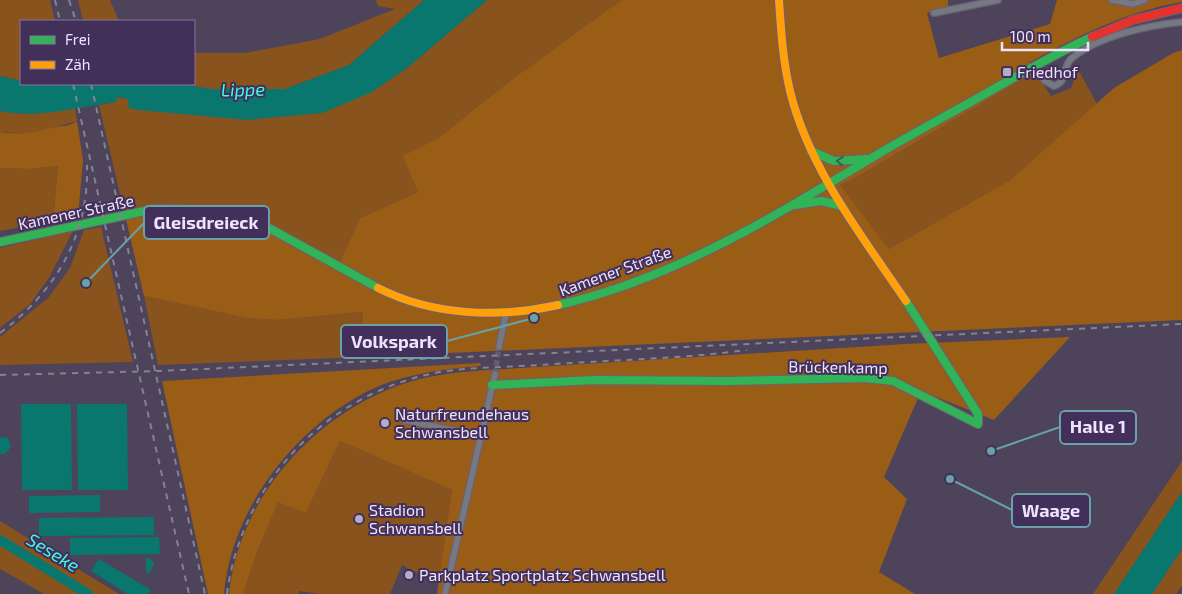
<svg xmlns="http://www.w3.org/2000/svg" width="1182" height="594" viewBox="0 0 1182 594" font-family="'Exo 2',sans-serif">
	<style>
		.green { fill: #88531c }
		.forest { fill: #9a5d15 }
		.water { fill: #0a776e }
		.lines { fill: none; stroke-linecap: round; stroke-linejoin: round }
		.river { stroke: #0a776e; stroke-width: 10 }
		.street-tunnel { stroke: #655b73; stroke-width: 5.5; stroke-dasharray: 5.5 3; stroke-linecap: butt }
		.street-casing { stroke: #6b6177; stroke-width: 8 }
		.fast-casing { stroke: #6b6177; stroke-width: 10 }
		.slow-casing { stroke: #6b6177; stroke-width: 10 }
		.jam-casing { stroke: #6b6177; stroke-width: 10 }
		.street { stroke: #757982; stroke-width: 5.5 }
		.fast { stroke: #30b455; stroke-width: 8 }
		.slow { stroke: #ff9f0a; stroke-width: 8 }
		.jam { stroke: #e5322d; stroke-width: 8 }
		.rail { stroke: #84848f; stroke-width: 2; stroke-dasharray: 6 6; stroke-linecap: butt }
		.oneway { stroke: #3c5e58 }
		.poi-dot { fill: #b5abc5; stroke: #422f5a; stroke-width: 2 }
		.labels { text-anchor: middle; stroke-width: 4; stroke-linejoin: round; paint-order: stroke }
		.poi-label { font-size: 16px; fill: #ede3fe; stroke: #422f5a; text-anchor: start }
		.street-label { font-size: 16px; fill: #ede3fe; stroke: #422f5a }
		.water-label { font-size: 18px; font-style: italic; fill: #3efce5; stroke: #422f5a }
		.leader { fill: none; stroke: #68a2a8; stroke-width: 2 }
		.callout-dot { fill: #68a2a8; stroke: #422f5a; stroke-width: 2 }
		.callout { fill: #422f5a; stroke: #68a2a8; stroke-width: 2 }
		.callout-label { font-size: 18px; text-anchor: middle; font-weight: bold; fill: #ede3fe }
	</style>
	<rect width="100%" height="100%" fill="#4d435b"/>
	<path class="green" d="M0 0H50L55 21H21V81L0 76Z
		M78 0H110L119 21H83Z
		M376 0H424L349 65 285 89H210L181 84H194V53H245L320 39 395 9 378 6Z
		M487 0H621L507 83 438 138 404 156 418 192 360 218 337 268 125 215 99 105 116 102V97L128 99 370 93 407 68Z
		M1078 69 1097 104 1010 180 889 249 839 185 852 180 1035 72 1051 96 1071 88Z
		M75 108 77 121 32 134 0 132V111L28 114Z
		M58 166 53 221 0 231V168L28 169Z
		M101 227 133 362 0 365V337L48 298 70 268 84 230Z
		M73 231 49 278 30 304 0 328V248Z
		M144 296 247 318 277 320 363 312V357L158 365Z
		M340 441 452 490 439 584 402 565 390 594H319L299 591V594H243L257 552 278 501 306 513Z
		M1182 461V492L1114 594H1093Z
		M0 521 119 594H44L0 569Z
		M1182 549V586L1176 594H1152Z"/>
	<path class="forest" d="M621 0H948V8L927 13 939 58 1050 24 1057 0H1182V2C1125 12 1080 35 1029 63L1035 72 852 180 840 185 889 249 1010 180 1114 88 1173 53 1182 50V320L363 357V312L277 320 247 318 144 296 125 215C168 211 210 210 251 224 281 234 309 253 337 268L360 218 418 192 403 156 438 138 507 83Z
		M77 121 83 160 78 217 53 221 58 166 28 169 0 168V132C21 135 32 133 51 128 63 125 65 128 77 121Z
		M1070 337 994 420 921 391 884 477 907 499 879 572 915 594H437L452 490 340 441 306 513 278 502 257 552 243 594H229C239 496 317 411 409 382 435 374 462 372 488 370L905 344Z
		M480 363 481 366C444 369 404 374 370 390 295 427 231 509 224 594H208L162 381Z"/>
	<path class="water" d="M424 0H487L407 68 370 93 322 113 247 120 139 110 129 108 128 99 117 97 116 102C78 107 39 119 0 111V76L21 81V84H181L210 89H285L349 65Z
		M21 404H71L72 490H22Z
		M77 404H127L128 490H78Z
		M0 437 8 438 11 447 5 454H0Z
		M1182 492V549L1152 594H1114Z
		M100 495V512L29 513V496Z
		M154 517V535L39 536V518Z
		M159 537 160 554 70 555V538Z
		M146 557 151 559 154 563 150 573H146Z
		M99 559 151 590 148 594H128L91 571Z"/>
	<g class="lines">
		<path class="river" d="M0 540 88 594"/>
		<path class="street-tunnel" d="M495 374 499 347"/>
		<g class="street-casing">
			<path id="street" d="M1112 0 1133 4 1145 0
				M934 13 998 0
				M1036 65 1045 81 1054 86C1068 82 1062 66 1072 58 1098 36 1149 25 1182 22
				M499 347 506 313
				M404 420 480 436
				M445 594 495 374"/>
		</g>
		<g class="fast-casing">
			<path id="fast" d="M811 151 834 161 866 159
				M795 205 821 201 842 206
				M0 242 154 209 198 210 227 215 269 228 378 288
				M558 305C675 279 778 214 880 153 919 130 959 109 999 86 1030 69 1060 51 1092 37
				M492 385 595 380 727 381 864 378 893 381 978 424V414L906 301"/>
		</g>
		<g class="slow-casing">
			<path id="slow" d="M779 0C781 31 783 61 790 91 809 169 862 236 906 301
				M378 288C433 316 499 318 558 305"/>
		</g>
		<g class="jam-casing">
			<path id="jam" d="M1092 37 1133 20 1182 8"/>
		</g>
		<use href="#street" class="street"/>
		<use href="#fast" class="fast"/>
		<use href="#slow" class="slow"/>
		<use href="#jam" class="jam"/>
		<path class="rail" d="M55 0 60 21
			M69 0 76 21
			M73 84 189 594
			M91 84 205 594
			M0 333C55 292 89 236 87 165
			M0 375 159 371 1182 324
			M227 594C233 547 253 501 283 464 324 414 382 381 446 371 477 367 509 367 540 365 609 360 679 359 747 350"/>
	</g>
	<defs><path id="oneway-chevron" d="M-2-3.5L2.5 0L-2 3.5" fill="none" stroke-width="1.6" stroke-linecap="round" stroke-linejoin="round" transform="scale(1.25)"/></defs>
	<use class="oneway" href="#oneway-chevron" transform="translate(840 161) rotate(-176)"/>
	<g class="poi-dot">
		<rect x="1002" y="67" width="10" height="10" rx="2.5"/>
		<circle cx="385" cy="423" r="5"/>
		<circle cx="359" cy="519" r="5"/>
		<circle cx="409" cy="575" r="5"/>
	</g>
	<g class="labels">
		<g class="poi-label">
			<text x="1017" y="78">Friedhof</text>
			<text x="395" y="420">Naturfreundehaus<tspan x="395" dy="18">Schwansbell</tspan></text>
			<text x="369" y="516">Stadion<tspan x="369" dy="18">Schwansbell</tspan></text>
			<text x="419" y="581">Parkplatz Sportplatz Schwansbell</text>
		</g>
		<g class="street-label">
			<text transform="translate(76 212) rotate(-12)" y="6">Kamener Straße</text>
			<text transform="translate(615 271) rotate(-20)" y="6">Kamener Straße</text>
			<text transform="translate(838 367) rotate(1)" y="6">Brückenkamp</text>
		</g>
		<g class="water-label">
			<text transform="translate(243 90) rotate(-1)" y="6">Lippe</text>
			<text transform="translate(53 553) rotate(31)" y="6">Seseke</text>
		</g>
	</g>
	<path class="leader" d="M86 283L144 223M534 318L447 341M991 451L1060 427M950 479L1012 510"/>
	<g class="callout-dot">
		<circle cx="86" cy="283" r="5"/>
		<circle cx="534" cy="318" r="5"/>
		<circle cx="991" cy="451" r="5"/>
		<circle cx="950" cy="479" r="5"/>
	</g>
	<g class="callout">
		<rect x="144" y="206" width="125" height="33" rx="5"/>
		<rect x="341" y="325" width="106" height="33" rx="5"/>
		<rect x="1060" y="411" width="76" height="33" rx="5"/>
		<rect x="1012" y="494" width="78" height="33" rx="5"/>
	</g>
	<g class="callout-label">
		<text x="206" y="229">Gleisdreieck</text>
		<text x="394" y="348">Volkspark</text>
		<text x="1098" y="433">Halle 1</text>
		<text x="1051" y="517">Waage</text>
	</g>
	<rect x="20" y="20" width="175" height="65" fill="#422f5a" stroke="#86779c"/>
	<rect x="30" y="36" width="25" height="8" fill="#30b455" stroke="#86779c"/>
	<text x="65" y="45" font-size="15" fill="#ede3fe">Frei</text>
	<rect x="30" y="61" width="25" height="8" fill="#ff9f0a" stroke="#86779c"/>
	<text x="65" y="70" font-size="15" fill="#ede3fe">Zäh</text>
	<path d="M1002 42v8h86v-8" fill="none" stroke="#ede3fe" stroke-width="2.5"/>
	<text x="1010" y="42" font-size="15" fill="#ede3fe" stroke="#422f5a" stroke-width="4" paint-order="stroke">100 m</text>
</svg>
